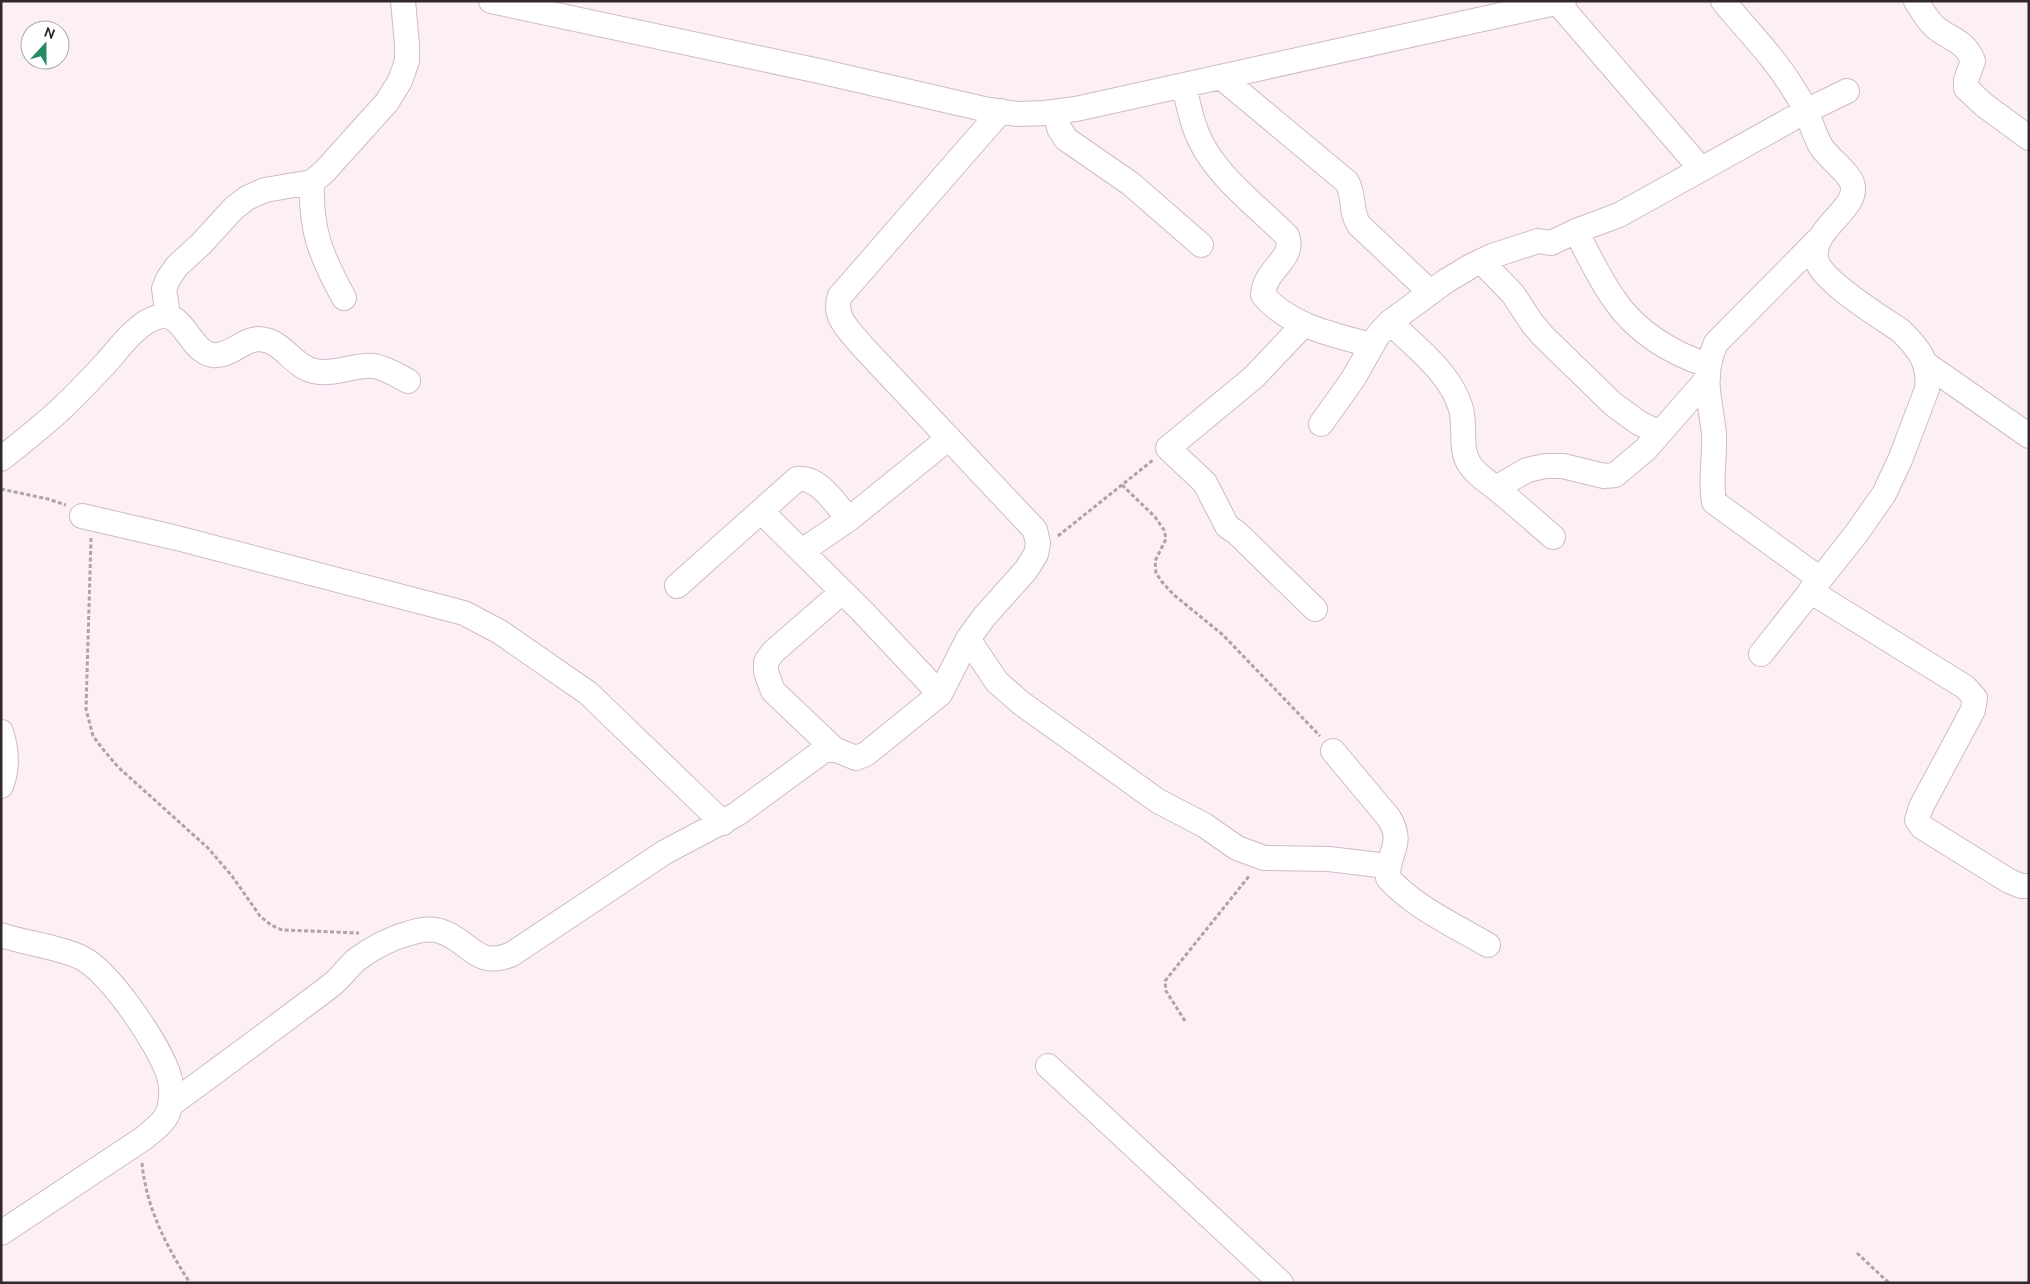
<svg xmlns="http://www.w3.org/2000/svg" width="2030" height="1284" viewBox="0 0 2030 1284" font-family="Ubuntu,sans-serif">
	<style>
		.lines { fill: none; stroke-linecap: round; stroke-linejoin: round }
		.minor-casing { stroke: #d0bbc7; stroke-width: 26 }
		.path { stroke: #aea3a9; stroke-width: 3; stroke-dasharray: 4 2.5; stroke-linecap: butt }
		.minor { stroke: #fff; stroke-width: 24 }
	</style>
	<rect width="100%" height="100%" fill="#fceff6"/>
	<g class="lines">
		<g class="minor-casing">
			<path id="minor" d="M491 1 819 71 984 109 1017 114 1045 113 1076 109 1564 1
				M1723 1C1747 30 1775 58 1794 90 1799 98 1804 105 1807 113 1812 125 1815 137 1822 148 1830 159 1848 172 1852 183 1861 208 1811 228 1816 258 1819 280 1881 317 1901 331 1919 349 1930 362 1927 389L1900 460 1884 494 1856 534 1761 654
				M1916 1C1922 10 1927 20 1935 27 1950 40 1964 39 1973 61L1966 80V88L1984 105 2029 138
				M1558 3 1701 169
				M1221 77 1347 182C1355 196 1350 212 1359 225L1430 292
				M1184 85C1188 103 1191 121 1199 138 1217 177 1256 205 1287 236 1296 259 1264 269 1263 295 1289 326 1334 335 1371 345
				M1056 112 1059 128 1066 139 1131 184 1201 245
				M312 182C310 230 321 256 344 298
				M1576 231C1588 254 1599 278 1614 299 1635 331 1672 354 1708 365
				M1819 239 1716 343C1700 379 1711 400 1714 435 1715 458 1710 480 1714 502L1820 579
				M1481 261 1513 294 1532 323 1543 336 1613 404 1639 423 1660 433
				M168 315 164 289 168 279 177 266 201 244 234 208 247 198 265 190 312 182 325 171 387 102 400 81 407 61V44L403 1
				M1390 322C1415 347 1451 373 1461 409 1466 427 1459 450 1470 465 1477 476 1489 482 1498 490 1517 505 1535 522 1553 537
				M1304 324 1254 377 1168 448 1205 483 1227 526 1237 533 1315 609
				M1926 364 2029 436
				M1321 424 1353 379 1378 335 1390 322 1446 281 1471 266 1492 256 1538 241 1551 243 1576 231 1619 215 1806 111 1847 91
				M1 459C22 442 43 426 62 408 77 394 91 379 105 364 119 349 136 323 158 317 184 309 189 352 213 355 230 357 243 339 259 339 283 340 292 366 314 371 334 376 353 364 374 366 386 368 397 375 408 381
				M1496 488 1527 470 1545 466H1563L1604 476 1615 475 1646 449 1708 378
				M761 511 862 611 940 694
				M82 516 177 538 464 613 500 632 588 693 723 823
				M802 551 849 519 949 438
				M677 586 797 479C819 476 835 504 849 519
				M1810 591 1965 687 1975 698 1973 710 1921 807 1917 820 1922 827 2009 881 2021 886H2029
				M968 639 997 682 1021 703 1158 801 1204 825 1237 848 1264 858 1329 859 1387 866
				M1 732C7 750 8 768 1 786
				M834 749 773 691 766 672V662L773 652 842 592
				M1333 751 1389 818C1405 845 1387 851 1388 878 1414 907 1454 925 1488 945
				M1 935C27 944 57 946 82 958 110 972 160 1046 169 1076 172 1086 172 1100 169 1110 166 1122 153 1130 144 1138L1 1233
				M1048 1066 1281 1283
				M170 1105C223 1066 276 1027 329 987 339 980 347 968 356 960 372 948 391 938 410 933 419 930 431 928 440 931 470 940 476 970 512 954L665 852 737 814 823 751 834 749 856 758 866 754 940 694 968 639 984 617 1026 570 1036 554 1038 543 1035 530 863 347C850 331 832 317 840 296L1001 111"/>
		</g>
		<path class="path" d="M1122 485 1155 517 1164 530 1166 539 1155 561 1156 573 1162 582 1174 595 1223 635 1320 736
			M1 489 48 499 66 505
			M1058 536 1153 460
			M91 538 86 709 93 736 102 748 118 767 208 848 232 876 260 916 271 925 282 930 359 933
			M1185 1021 1166 991 1165 981 1250 875
			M142 1163C146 1207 166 1246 190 1283
			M1857 1253 1889 1283"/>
		<use href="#minor" class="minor"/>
	</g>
	<rect width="2030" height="1284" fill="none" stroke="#30282d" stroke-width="5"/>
	<g transform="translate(45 45) rotate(21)"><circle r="24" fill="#ffffff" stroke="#aca9ab"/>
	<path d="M0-4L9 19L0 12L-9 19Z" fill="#298b64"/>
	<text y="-8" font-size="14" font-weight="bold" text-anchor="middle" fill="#30282d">N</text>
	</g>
</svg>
